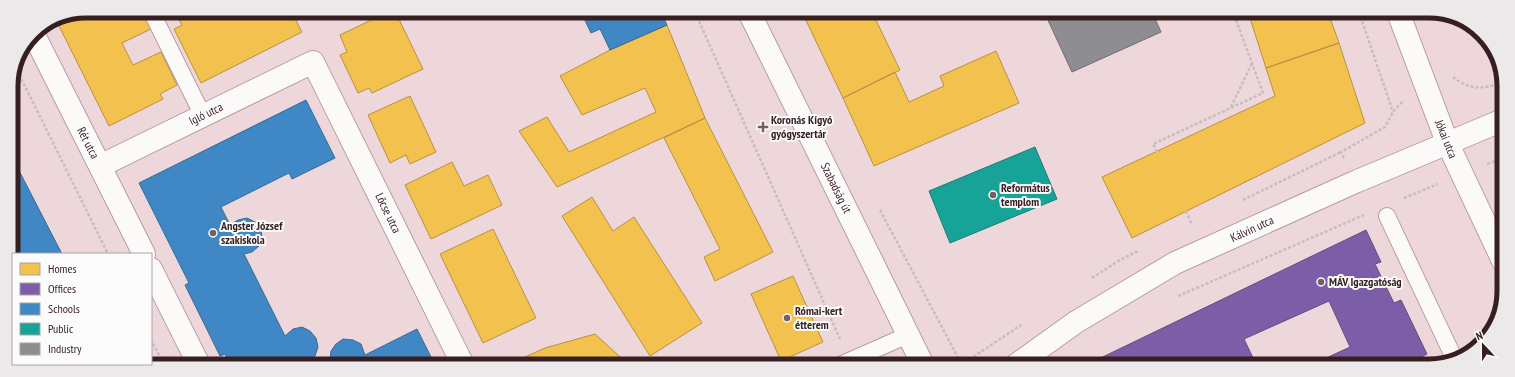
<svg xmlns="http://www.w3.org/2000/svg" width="1515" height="377" viewBox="0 0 1515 377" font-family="'PT Sans Narrow',sans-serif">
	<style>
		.homes { fill: #f2c14e; stroke: #ba9040 }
		.offices { fill: #7b5ea7; stroke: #664b7f }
		.schools { fill: #3f88c5; stroke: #3c6894 }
		.public { fill: #17a398; stroke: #207b74 }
		.industry { fill: #8d8d92; stroke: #736c70 }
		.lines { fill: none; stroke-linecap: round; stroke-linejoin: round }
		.lane-casing { stroke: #b49ea1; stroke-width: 18 }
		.street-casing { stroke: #b49ea1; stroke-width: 24 }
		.secondary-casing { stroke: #b49ea1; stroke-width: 24 }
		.path { stroke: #c6bdbe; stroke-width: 2.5; stroke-dasharray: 3 2; stroke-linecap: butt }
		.lane { stroke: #fcf9f9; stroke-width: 16 }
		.street { stroke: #fcf9f9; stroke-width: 22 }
		.secondary { stroke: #fcf9f9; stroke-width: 22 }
		.poi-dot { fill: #765f62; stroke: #fbfbfb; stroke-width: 1.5 }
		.labels { text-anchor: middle; stroke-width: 4; stroke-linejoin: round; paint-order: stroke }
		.street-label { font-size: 12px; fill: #361e21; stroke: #fbfbfb }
		.poi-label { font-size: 12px; font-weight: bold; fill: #361e21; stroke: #fbfbfb; text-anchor: start }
		.rim { fill: none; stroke: #361e21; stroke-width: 5 }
	</style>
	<rect width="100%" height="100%" fill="#eed7da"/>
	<path class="homes" d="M86 11H142L151 29 122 43 133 65 161 52 177 85 160 94 163 99 109 126 55 18Z
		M181 11H215L218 17 229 11H291L302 32 201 83 174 29 182 25 176 14Z
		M390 11H395L423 69 372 93 369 88 358 93 340 55 347 52 340 35Z
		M802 12H872L900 70 843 98Z
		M1248 12H1328L1339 43 1266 68Z
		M667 25 705 118 557 187 519 131 547 117 569 152 656 112 645 88 582 115 560 76 610 50Z
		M1339 43 1365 123 1132 238 1102 177 1275 96 1266 68Z
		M996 51 1019 103 874 166 843 98 895 72 909 102 944 86 940 76Z
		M410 96 436 152 410 164 406 155 390 163 368 115Z
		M705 118 773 252 715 281 704 257 720 249 664 138Z
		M452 162 464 186 488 175 502 205 431 239 405 185Z
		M592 197 613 231 634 217 702 323 650 356 562 216Z
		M493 229 536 318 483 343 440 254Z
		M793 276 823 342 781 361 751 294Z
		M595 334 629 365H507L545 348Z"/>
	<path class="offices" d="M1366 230 1381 262 1375 264 1394 303 1401 300 1427 354 1421 357 1425 366H1309L1350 347 1329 301 1244 339 1254 360 1242 366H1084Z"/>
	<path class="schools" d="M581 12H661L667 25 610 50 600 29 591 33Z
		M306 100 335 158 292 179 289 173 221 207 230 225 238 220 247 218 255 222 261 229 262 238 259 246 252 252 244 254 285 336 293 329 302 327 310 331 316 338 318 347 315 356 307 361 298 363 299 365H231L225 354 220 356 185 285 189 283 139 183Z
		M12 157 62 254H13V263Z
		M417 329 435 365H333L330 360 331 351 336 344 343 339 353 340 361 344 365 355Z
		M136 364V365H90L91 364Z"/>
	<path class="public" d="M1035 147 1057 199 950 243 929 191Z"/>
	<path class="industry" d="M1055 12H1152L1161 32 1072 72 1046 16Z"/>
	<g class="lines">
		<g class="lane-casing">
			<path id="lane" d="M161 11 155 19 203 116
				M1387 216 1454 358
				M840 365 908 335"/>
		</g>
		<g class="street-casing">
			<path id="street" d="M1398 12 1447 142 1503 261
				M33 33 144 254
				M100 166 313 62 463 365
				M151 269 199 365"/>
		</g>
		<g class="secondary-casing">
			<path id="secondary" d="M749 12 923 365
				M1016 365 1076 322 1175 263 1355 182 1503 120"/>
		</g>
		<path class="path" d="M695 12 840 339
			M1359 12 1393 112
			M17 70 108 254
			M1453 77C1470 90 1483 90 1503 82
			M1231 107 1252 63
			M1157 152 1153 144 1263 93 1233 12
			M1344 158 1341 152 1385 127 1393 112 1403 101
			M1487 164 1503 158
			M1404 198 1438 184
			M1243 200 1341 152
			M880 210 962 365
			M1186 211 1192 225
			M1092 278 1120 260 1138 251
			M1178 296 1364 215
			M151 339 164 365
			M961 365 1021 325"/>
		<use href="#lane" class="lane"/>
		<use href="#street" class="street"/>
		<use href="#secondary" class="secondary"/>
	</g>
	<g class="poi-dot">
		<path d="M761 121h4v4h4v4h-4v4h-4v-4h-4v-4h4z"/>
		<circle cx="993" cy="195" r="4"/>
		<circle cx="213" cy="233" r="4"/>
		<circle cx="1321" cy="282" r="4"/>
		<circle cx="787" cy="318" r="4"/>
	</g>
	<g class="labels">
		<g class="street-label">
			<text transform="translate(206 114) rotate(-26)" y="4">Igló utca</text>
			<text transform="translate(1446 139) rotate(68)" y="4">Jókai utca</text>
			<text transform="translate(88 143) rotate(63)" y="4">Rét utca</text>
			<text transform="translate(836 188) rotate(64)" y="4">Szabadság út</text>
			<text transform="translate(388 213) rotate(64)" y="4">Lőcse utca</text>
			<text transform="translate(1252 229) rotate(-25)" y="4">Kálvin utca</text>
		</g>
		<g class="poi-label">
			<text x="771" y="124">Koronás Kígyó<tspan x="771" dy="14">gyógyszertár</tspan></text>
			<text x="1001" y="192">Református<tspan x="1001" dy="14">templom</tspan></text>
			<text x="221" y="230">Angster József<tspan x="221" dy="14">szakiskola</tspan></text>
			<text x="1329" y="286">MÁV Igazgatóság</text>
			<text x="795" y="315">Római-kert<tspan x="795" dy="14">étterem</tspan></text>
		</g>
	</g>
	<path d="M0 0H1515V377H0ZM86 18H1429A68 68 0 0 1 1497 86V291A68 68 0 0 1 1429 359H86A68 68 0 0 1 18 291V86A68 68 0 0 1 86 18Z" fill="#ebe9ea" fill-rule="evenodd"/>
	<path class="rim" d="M86 18H1429A68 68 0 0 1 1497 86V291A68 68 0 0 1 1429 359H86A68 68 0 0 1 18 291V86A68 68 0 0 1 86 18Z"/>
	<rect x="12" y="253" width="140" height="112" fill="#fbfbfb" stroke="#aca3a4"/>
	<rect x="20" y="263" width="20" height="12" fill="#f2c14e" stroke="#aca3a4"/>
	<text x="48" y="273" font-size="12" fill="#361e21">Homes</text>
	<rect x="20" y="283" width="20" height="12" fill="#7b5ea7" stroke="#aca3a4"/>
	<text x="48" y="293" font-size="12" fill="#361e21">Offices</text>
	<rect x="20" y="303" width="20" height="12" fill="#3f88c5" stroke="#aca3a4"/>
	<text x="48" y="313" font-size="12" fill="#361e21">Schools</text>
	<rect x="20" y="323" width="20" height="12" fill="#17a398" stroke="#aca3a4"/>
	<text x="48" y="333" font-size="12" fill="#361e21">Public</text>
	<rect x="20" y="343" width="20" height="12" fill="#8d8d92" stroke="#aca3a4"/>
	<text x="48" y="353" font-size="12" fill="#361e21">Industry</text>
	<g transform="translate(1483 345) rotate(338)" stroke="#fbfbfb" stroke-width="3" paint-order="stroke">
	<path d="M0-3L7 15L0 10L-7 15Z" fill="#361e21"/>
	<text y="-6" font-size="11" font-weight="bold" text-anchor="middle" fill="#361e21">N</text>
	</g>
</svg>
